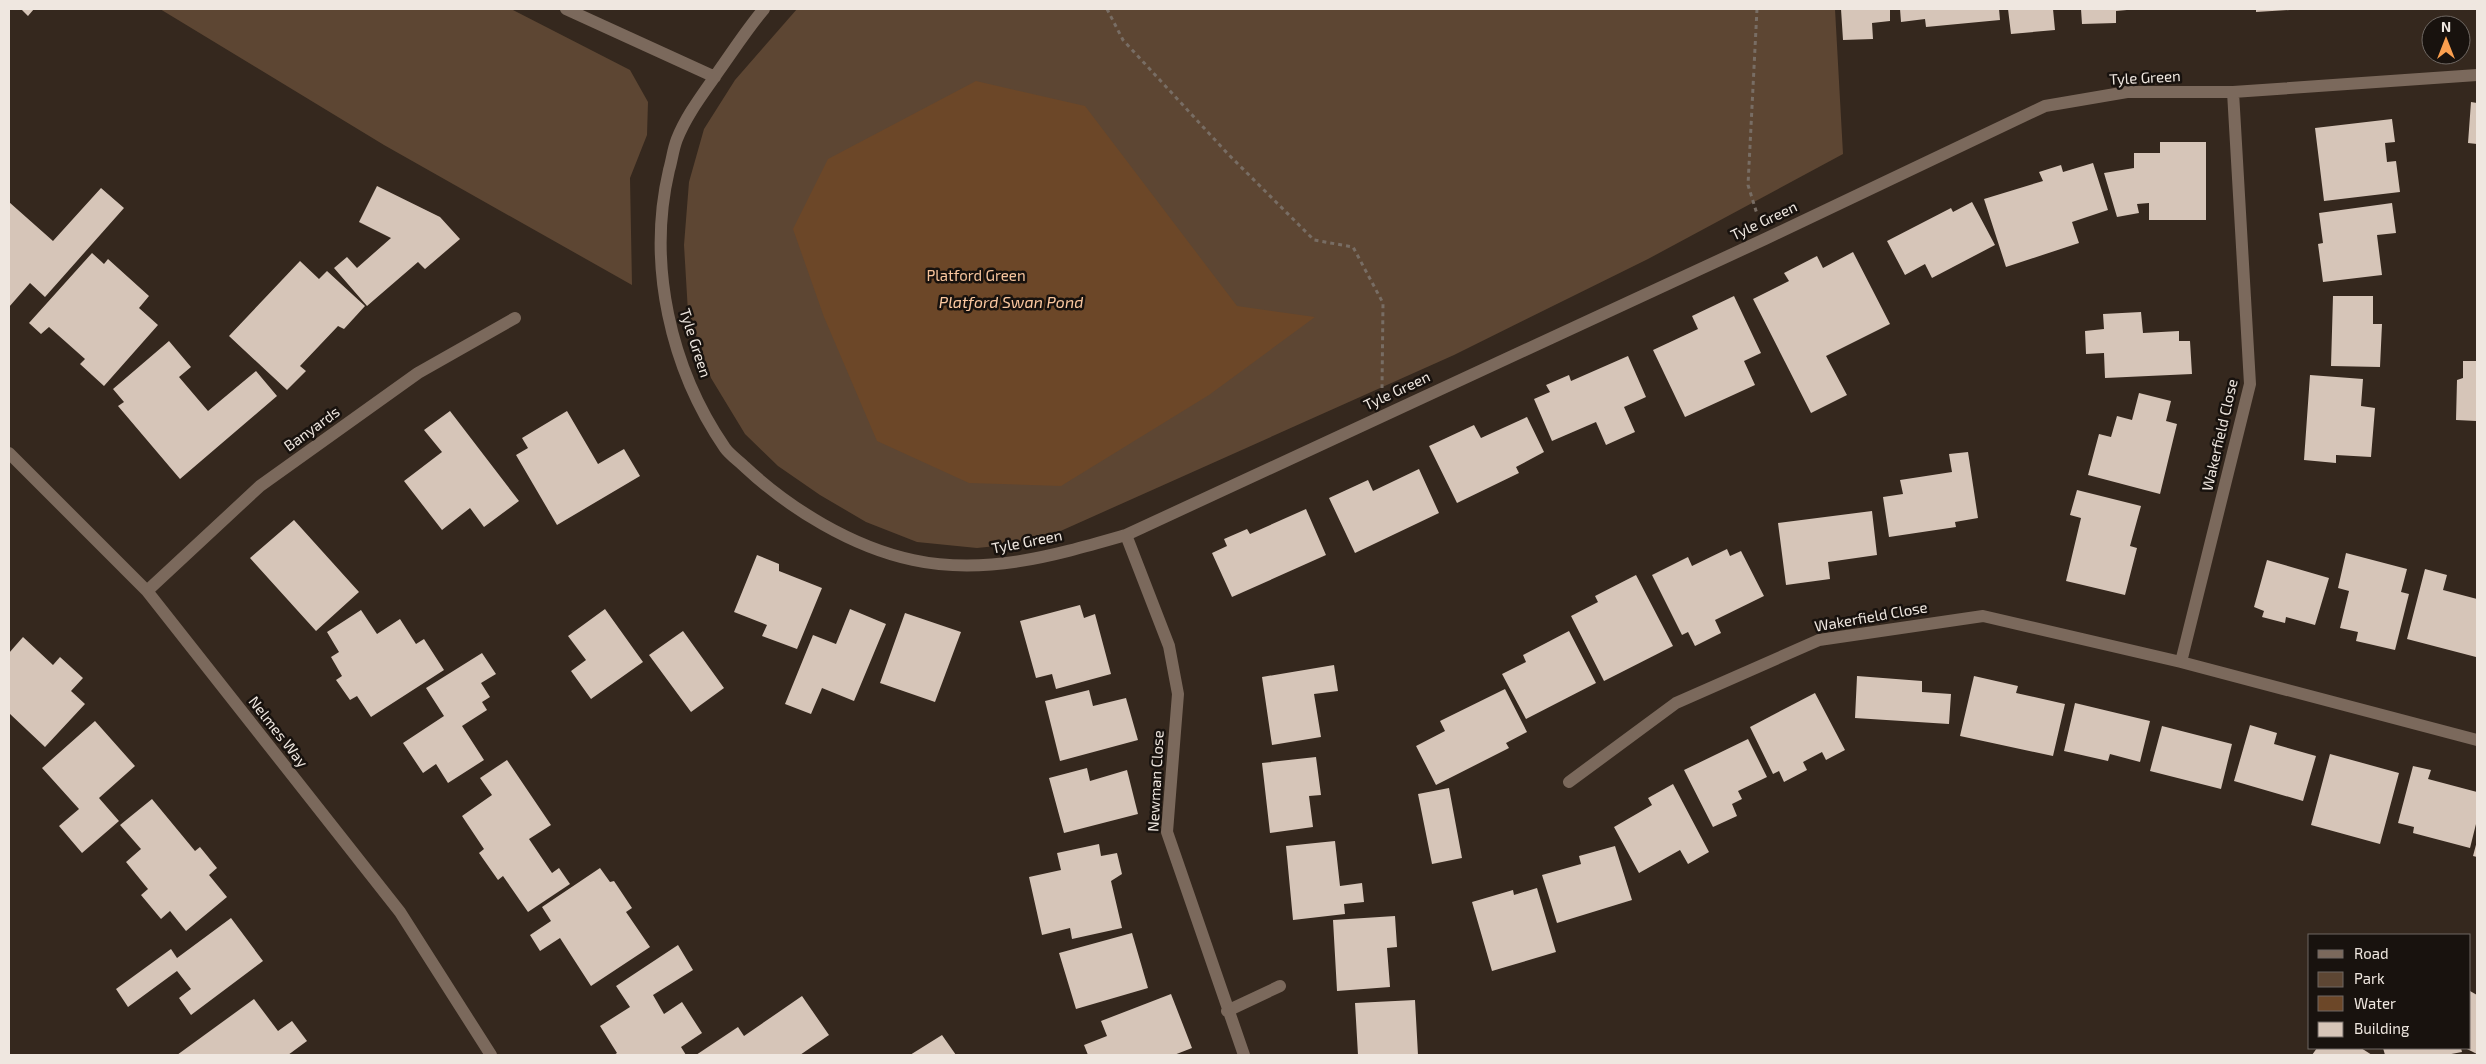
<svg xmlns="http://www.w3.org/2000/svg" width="2486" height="1064" viewBox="0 0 2486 1064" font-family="'Exo 2',sans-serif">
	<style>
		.green { fill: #5d4633 }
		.water { fill: #6c4728 }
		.building { fill: #d6c5b8 }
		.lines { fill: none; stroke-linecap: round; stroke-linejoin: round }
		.path { stroke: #786d64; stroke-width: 3; stroke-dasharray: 4 4; stroke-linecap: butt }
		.minor { stroke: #7b695c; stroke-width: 12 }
		.labels { text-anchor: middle; stroke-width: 5; stroke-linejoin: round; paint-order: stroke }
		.street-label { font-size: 15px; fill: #efe7e0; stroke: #18120e }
		.park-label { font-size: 15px; fill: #f9c69e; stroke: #18120e }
		.water-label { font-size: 16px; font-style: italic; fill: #fbc8a0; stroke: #18120e }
	</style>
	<rect width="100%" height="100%" fill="#35281e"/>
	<path class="green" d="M160 9H511L630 70 648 102 647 135 630 178 632 285 384 145Z
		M797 9H1835L1843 154 1648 259 1454 355 1036 542 977 548 917 542 866 522 820 495 778 466 745 434 711 378 688 312 684 245 689 182 704 129 735 80Z"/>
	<path class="water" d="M976 81 1085 106 1237 306 1315 317 1209 395 1061 486 969 483 877 441 824 317 793 229 828 159Z"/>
	<path class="building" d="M21 9H34L28 16Z
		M1841 9H1890V21L1872 23 1873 39 1843 40Z
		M1900 9H1999L2000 20 1926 27 1925 19 1901 22Z
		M2008 9H2053L2055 30 2011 34Z
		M2081 9H2127V10L2116 11V23L2082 24Z
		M2256 9H2290V10L2256 12Z
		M2471 102 2477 103V144L2468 143Z
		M2392 119 2395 142 2385 143 2387 162 2396 161 2400 192 2324 201 2315 128Z
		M2160 142H2206V220H2149V203L2137 204 2139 213 2117 217 2104 173 2134 168V153H2160Z
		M2093 163 2108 210 2072 222 2079 243 2006 267 1984 199 2043 181 2039 172 2061 165 2063 172Z
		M377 186 440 217 460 239 425 269 418 262 367 306 334 268 347 257 357 268 391 238 359 222Z
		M101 188 124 208 45 297 30 283 9 307V202L53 241Z
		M1972 202 1995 245 1932 278 1925 264 1905 275 1887 241 1951 208 1953 212Z
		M2392 203 2396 233 2377 235 2382 275 2323 282 2318 244 2323 243 2319 213Z
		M1853 252 1890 324 1826 356 1847 395 1811 413 1753 299 1789 281 1784 273 1817 256 1823 268Z
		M92 253 104 264 108 259 149 296 139 308 158 325 104 386 80 364 85 359 49 327 41 334 29 323Z
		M300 261 319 279 327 271 365 306 344 329 338 326 300 366 306 371 287 390 229 336Z
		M1734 296 1761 353 1744 361 1755 385 1685 417 1653 350 1698 329 1692 316Z
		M2333 296H2373V324H2382L2380 367 2331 366Z
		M2141 312 2143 333 2179 331V341H2190L2192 374 2105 378 2104 353 2086 354 2085 331 2104 329 2103 314Z
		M169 341 191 367 179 377 208 411 256 371 277 396 180 479 118 406 124 402 113 389Z
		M1628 356 1646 397 1624 407 1635 432 1606 445 1596 422 1552 441 1534 399 1550 392 1546 385 1569 375 1571 381Z
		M2463 361H2477V421L2456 420 2457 380 2463 378Z
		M2310 375 2363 379 2361 406 2375 408 2371 457 2336 455V463L2304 460Z
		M2139 393 2171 401 2166 421 2177 424 2160 494 2088 475 2099 434 2111 437 2117 416 2132 420Z
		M450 411 519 501 484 527 470 508 442 530 404 481 442 452 424 430Z
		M567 411 598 464 624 449 640 476 557 525 516 455 528 448 522 438Z
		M1527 417 1544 452 1516 467 1519 473 1457 503 1429 446 1474 425 1481 438Z
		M1968 452 1978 518 1955 522 1956 527 1889 537 1883 497 1903 494 1900 480 1952 472 1949 454Z
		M1419 469 1439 513 1355 553 1329 498 1368 480 1373 491Z
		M2077 490 2141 506 2130 546 2137 548 2125 595 2066 581 2081 518 2070 515Z
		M1306 509 1326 555 1232 597 1212 553 1227 546 1224 539 1247 529 1250 534Z
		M1872 511 1877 555 1828 562 1830 579 1786 585 1778 523Z
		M294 520 359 592 316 631 250 558Z
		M1727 549 1730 556 1741 551 1764 596 1715 620 1721 633 1695 646 1688 632 1682 635 1652 575 1688 557 1692 566Z
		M2346 553 2407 569 2401 592 2409 594 2395 650 2356 641 2358 632 2340 628 2349 591 2338 588Z
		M757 555 779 564V571L822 588 797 649 762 636 767 625 734 612Z
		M2267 560 2329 578 2315 625 2286 617 2285 623 2262 617 2264 611 2254 607Z
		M2425 569 2447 575 2443 590 2477 599 2476 657 2407 639Z
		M1636 575 1673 646 1604 681 1571 616 1598 602 1595 596Z
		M1080 605 1084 618 1095 614 1111 674 1056 689 1052 674 1036 678 1020 621Z
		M605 609 643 662 591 699 571 671 586 660 568 636Z
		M850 609 886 624 854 701 822 688 811 714 785 704 813 635 836 644Z
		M361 610 377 634 400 619 416 644 424 639 444 670 371 717 357 696 350 700 336 680 342 676 331 657 339 652 327 632Z
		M905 613 961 632 935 702 880 683Z
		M683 631 724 688 691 712 649 655Z
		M1569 631 1596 683 1526 719 1502 674 1526 662 1523 655Z
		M23 637 53 665 60 657 83 678 71 691 85 704 45 747 9 713V653Z
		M482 653 496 674 481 683 490 697 482 702 487 710 462 726 484 760 448 783 436 764 423 773 403 743 444 716 426 688Z
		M1334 665 1338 691 1314 694 1321 737 1272 745 1262 677Z
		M1857 676 1922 681V692L1951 694 1949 724 1855 718Z
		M1974 676 2018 686 2016 693 2065 704 2053 756 1960 736Z
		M1505 689 1527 732 1506 743 1509 748 1436 785 1416 746 1445 731 1440 721Z
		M1089 690 1093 706 1126 698 1138 740 1060 761 1045 701Z
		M1815 693 1845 750 1826 760 1822 752 1803 762 1807 770 1784 782 1779 771 1773 774 1750 727Z
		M2075 703 2150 721 2140 762 2110 754 2108 761 2064 751Z
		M95 721 135 766 99 798 119 821 82 853 59 826 79 809 42 768Z
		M2250 725 2277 733 2274 744 2316 756 2303 801 2234 781Z
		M2162 726 2232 744 2221 789 2150 771Z
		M1748 739 1767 777 1738 791 1742 799 1732 804 1737 816 1713 827 1684 770Z
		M2330 754 2399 773 2380 844 2311 825Z
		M1316 757 1321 795 1309 796 1313 827 1270 833 1262 763Z
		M507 760 551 825 529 839 552 873 559 868 570 884 528 912 503 876 498 880 479 853 484 849 462 816 492 795 480 778Z
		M2413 766 2431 770 2428 779 2477 792V820L2470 848 2413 833 2414 827 2398 823Z
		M1087 768 1090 781 1127 770 1138 814 1064 833 1049 778Z
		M1673 784 1709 852 1688 864 1680 850 1639 873 1614 827 1652 805 1648 798Z
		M1449 788 1462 858 1432 864 1418 794Z
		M152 799 195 851 200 847 217 868 209 875 227 897 186 931 170 911 161 919 141 895 148 889 126 862 141 849 120 825Z
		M1335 841 1340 886 1362 883 1364 902 1344 904 1345 914 1293 920 1286 846Z
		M2477 841V857L2473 856Z
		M1099 844 1101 856 1117 853 1122 874 1111 881 1122 928 1072 939 1070 928 1042 935 1029 877 1061 870 1057 853Z
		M1615 846 1632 900 1557 923 1542 875 1581 864 1579 856Z
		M600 868 610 882 614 881 632 908 626 912 650 947 591 986 560 938 540 951 530 935 551 921 542 907Z
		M1537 888 1556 952 1492 971 1472 902 1513 890 1514 895Z
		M1395 916 1397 947 1387 948 1390 987 1337 991 1333 920Z
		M231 918 263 961 191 1015 179 998 191 989 177 971 128 1007 116 989 171 949 177 958Z
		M1132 933 1148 988 1076 1009 1059 953Z
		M678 945 693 970 653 995 664 1014 682 1002 702 1033 681 1047 686 1055H614L617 1053 600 1026 630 1007 616 986Z
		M2470 991 2477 995V1054L2465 1048H2470Z
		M1171 994 1192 1048 1174 1055H1088L1084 1045 1107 1036 1101 1021Z
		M802 996 829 1035 800 1055H696L738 1027 744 1036Z
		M254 999 278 1031 292 1021 307 1041 288 1055H177Z
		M1415 1000 1418 1055H1358L1355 1003Z
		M942 1035 956 1055H910Z
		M2317 1048H2361L2372 1055H2312Z
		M2383 1048H2461L2462 1052 2446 1055H2385Z"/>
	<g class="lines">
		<path class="path" d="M1107 9 1123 40 1228 154 1314 240 1353 247 1383 303 1382 388
			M1757 9 1748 185 1757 214"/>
		<path class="minor" d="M566 9 715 77
			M764 9C747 29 733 51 718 72 703 94 687 114 677 139 673 149 672 160 669 170 647 264 670 368 725 448 730 455 739 461 745 467 790 509 852 547 913 560 986 576 1056 555 1126 535L1765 239 2045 106 2127 92H2233L2477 75
			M9 453 147 591 400 912 491 1055
			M1126 535 1169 646 1178 694 1167 832 1244 1055
			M147 591 260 486 418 373 515 318
			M2181 662 2250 384 2233 92
			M1569 782 1676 703 1819 640 1983 616 2181 662 2477 740
			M1227 1011 1280 986"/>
	</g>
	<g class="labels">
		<g class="street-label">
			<text transform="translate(2145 78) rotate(-3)" y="5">Tyle Green</text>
			<text transform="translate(1764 221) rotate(-25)" y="5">Tyle Green</text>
			<text transform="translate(695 343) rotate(72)" y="5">Tyle Green</text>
			<text transform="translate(1397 391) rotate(-25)" y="5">Tyle Green</text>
			<text transform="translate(312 429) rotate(-36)" y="5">Banyards</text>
			<text transform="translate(2220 435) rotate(-77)" y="5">Wakerfield Close</text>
			<text transform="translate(1027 542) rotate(-11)" y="5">Tyle Green</text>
			<text transform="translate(1871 617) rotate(-10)" y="5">Wakerfield Close</text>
			<text transform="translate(278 732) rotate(52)" y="5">Nelmes Way</text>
			<text transform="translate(1156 781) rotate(-87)" y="5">Newman Close</text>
		</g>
		<g class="park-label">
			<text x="976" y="281">Platford Green</text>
		</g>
		<g class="water-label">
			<text x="1011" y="308">Platford Swan Pond</text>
		</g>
	</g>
	<rect width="2486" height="1064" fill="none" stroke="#efe7e0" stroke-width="20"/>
	<rect x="2308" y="934" width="162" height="115" fill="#18120e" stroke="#6e6762"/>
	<rect x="2318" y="950" width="25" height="8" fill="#7b695c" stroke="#6e6762"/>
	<text x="2354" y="959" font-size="15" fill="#efe7e0">Road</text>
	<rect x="2318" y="972" width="25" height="15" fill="#5d4633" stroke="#6e6762"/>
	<text x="2354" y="984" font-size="15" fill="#efe7e0">Park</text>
	<rect x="2318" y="996" width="25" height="15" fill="#6c4728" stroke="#6e6762"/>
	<text x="2354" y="1009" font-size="15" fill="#efe7e0">Water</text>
	<rect x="2318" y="1022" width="25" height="15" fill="#d6c5b8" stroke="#6e6762"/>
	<text x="2354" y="1034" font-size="15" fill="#efe7e0">Building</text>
	<g transform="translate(2446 40)"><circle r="24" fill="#18120e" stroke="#6e6762"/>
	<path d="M0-4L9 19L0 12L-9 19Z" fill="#fa9f4f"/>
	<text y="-8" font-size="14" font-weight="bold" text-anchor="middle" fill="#efe7e0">N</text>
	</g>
</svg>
